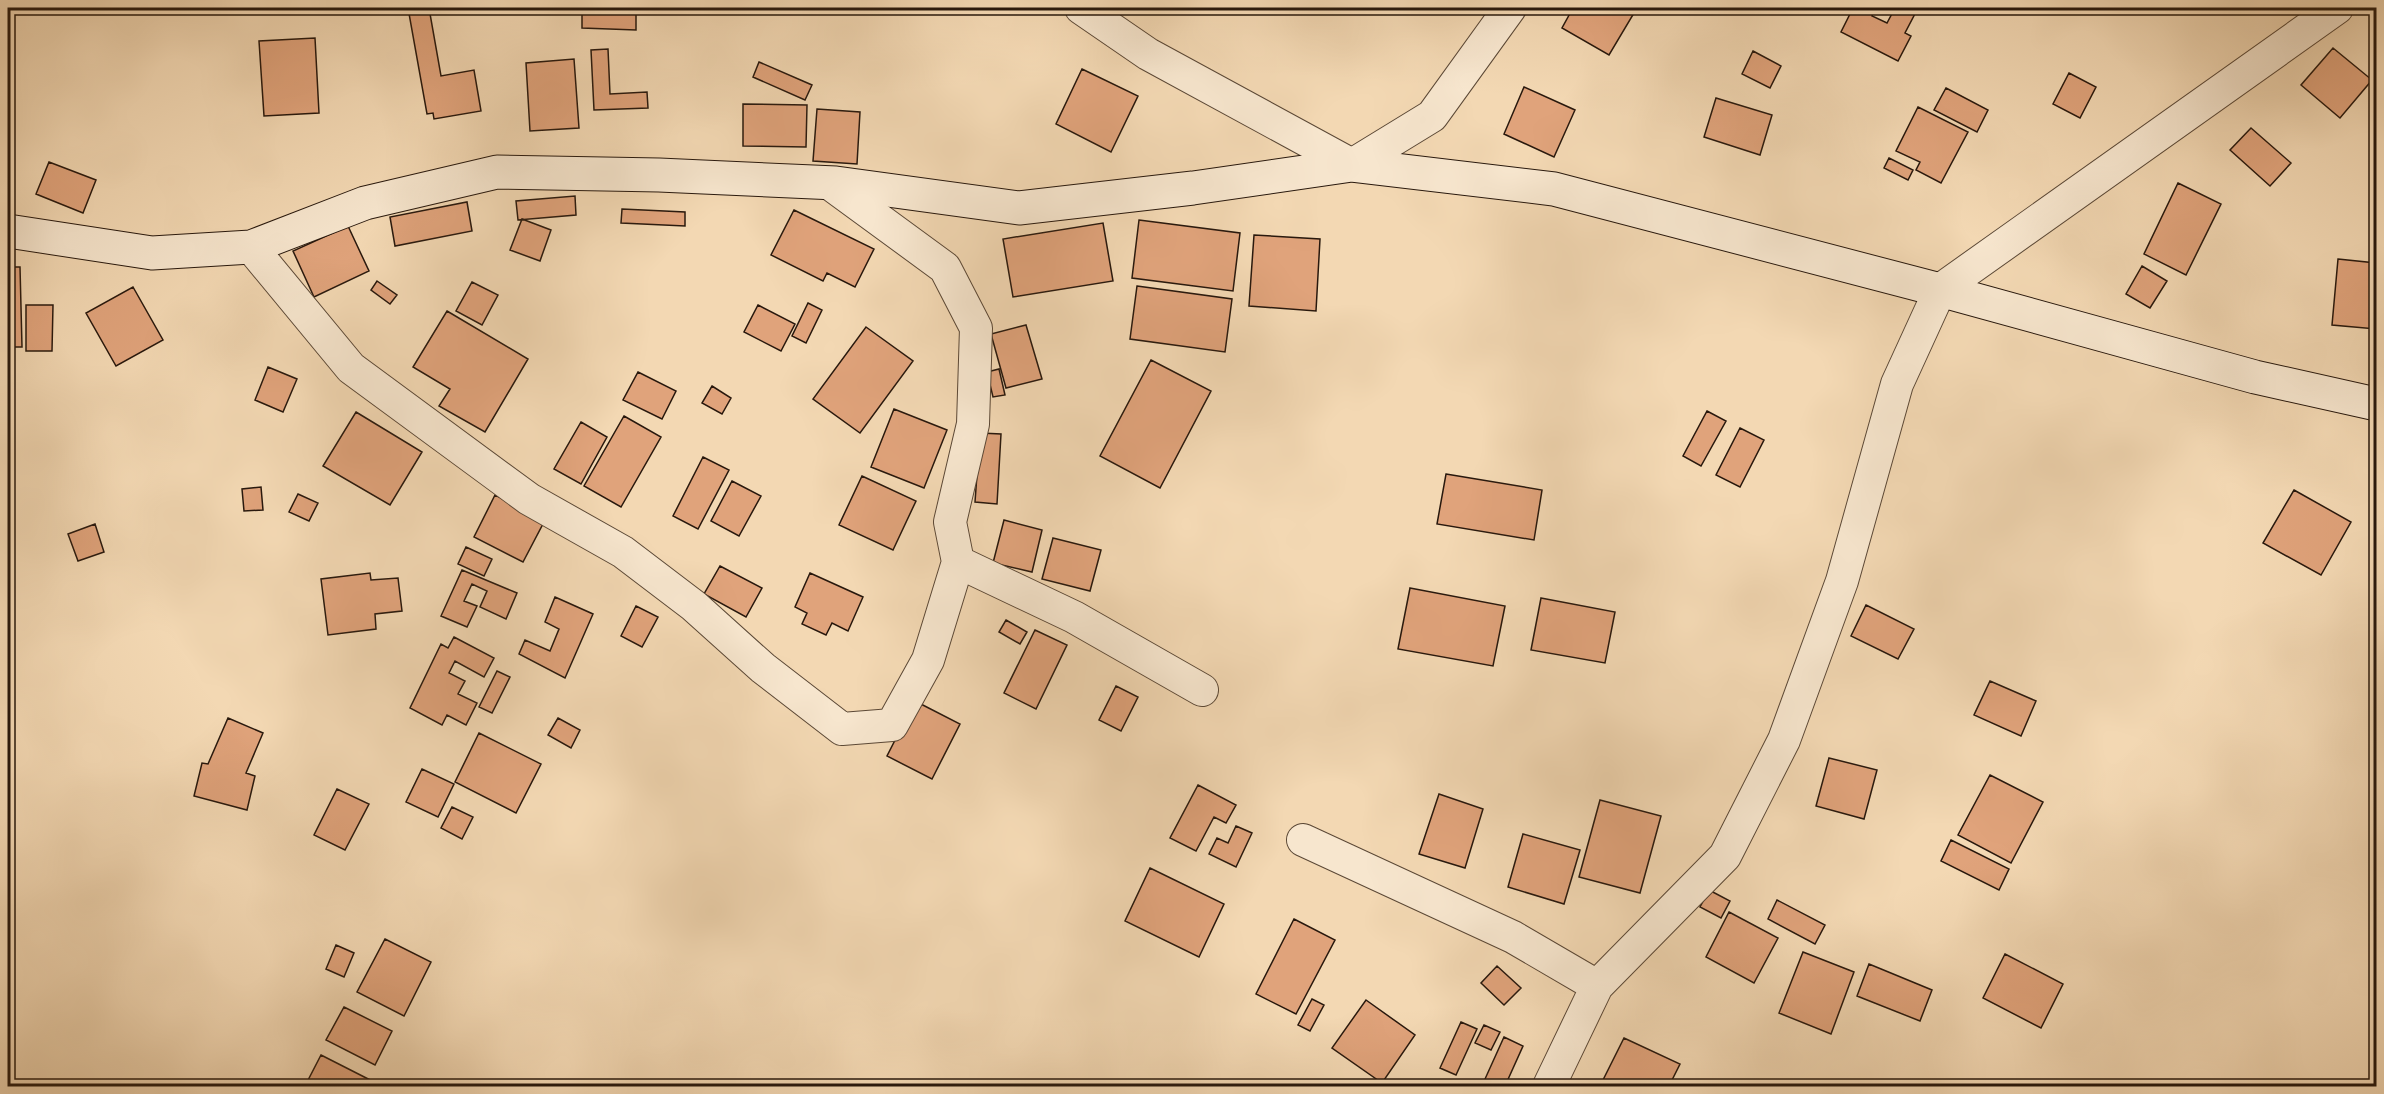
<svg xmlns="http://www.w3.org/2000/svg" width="2384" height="1094" viewBox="0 0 2384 1094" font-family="Alegreya,serif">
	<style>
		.building { fill: #e0a37b; stroke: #28180d; stroke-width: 1.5 }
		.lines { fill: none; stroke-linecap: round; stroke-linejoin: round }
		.street-casing { stroke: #5b4836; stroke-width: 34 }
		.secondary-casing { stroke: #28180d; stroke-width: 35 }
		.street { stroke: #f7e6ce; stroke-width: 32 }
		.secondary { stroke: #f7e6ce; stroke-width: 33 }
	</style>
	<rect width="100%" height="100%" fill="#f3d8b3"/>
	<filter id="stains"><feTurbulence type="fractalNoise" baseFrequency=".00333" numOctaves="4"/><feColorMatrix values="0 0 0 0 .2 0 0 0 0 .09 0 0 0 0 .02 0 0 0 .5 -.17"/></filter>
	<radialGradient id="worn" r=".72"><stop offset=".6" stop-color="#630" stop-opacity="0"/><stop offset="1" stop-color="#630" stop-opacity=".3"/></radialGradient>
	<path class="building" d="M408 8H429L441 76 474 70 481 111 434 119 433 113 427 114Z
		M582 8H636V30L582 28Z
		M1573 8H1637L1609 55 1562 28Z
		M1853 8H1876L1872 16 1887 23 1895 8H1918L1905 33 1911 36 1898 61 1841 32Z
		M315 38 319 113 264 116 259 41Z
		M2333 48 2372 80 2340 118 2301 85Z
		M608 49 610 94 647 92 648 108 594 110 591 50Z
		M1753 51 1781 66 1770 88 1742 74Z
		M574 59 579 128 530 131 526 63Z
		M759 62 812 85 805 100 753 77Z
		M1082 69 1138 96 1111 152 1056 124Z
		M2069 73 2096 87 2080 118 2053 104Z
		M1524 87 1575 110 1554 157 1504 134Z
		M1946 88 1988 110 1977 132 1934 110Z
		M1716 98 1772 115 1760 155 1704 137Z
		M743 104 807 105 806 147 743 146Z
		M1918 107 1968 132 1941 183 1916 170 1920 162 1896 151Z
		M817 109 860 112 857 164 813 161Z
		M2251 128 2291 163 2270 186 2230 150Z
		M1889 158 1913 170 1908 180 1884 168Z
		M49 162 96 180 83 213 36 194Z
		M2178 183 2221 204 2186 275 2144 254Z
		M575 196 576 215 518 220 516 201Z
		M467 202 472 231 395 246 390 217Z
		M622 209 685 212V226L621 223Z
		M794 210 874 249 855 287 827 273 823 281 771 255Z
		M522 219 551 230 540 261 510 250Z
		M1139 220 1240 233 1233 291 1132 278Z
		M1103 223 1113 281 1013 297 1003 239Z
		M348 226 369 271 314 297 293 251Z
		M1254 235 1320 239 1316 311 1249 306Z
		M2338 259 2376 263V329L2332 325Z
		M2142 266 2167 281 2150 308 2126 294Z
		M8 267H20L22 347H8Z
		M377 281 397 295 390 304 371 290Z
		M472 282 498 295 482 325 456 311Z
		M1137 286 1232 299 1225 352 1130 339Z
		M133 287 163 340 116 366 86 313Z
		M808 303 822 310 806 343 792 336Z
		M26 305H53L52 351H26Z
		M758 305 795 324 781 351 744 332Z
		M447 311 528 359 485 432 439 406 450 389 413 367Z
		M1026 325 1042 379 1006 388 991 334Z
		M866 327 913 361 860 433 813 399Z
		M1151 360 1211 391 1160 488 1100 456Z
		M268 367 297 379 283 412 255 400Z
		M999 369 1005 395 993 397 987 372Z
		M638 372 676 391 662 419 623 400Z
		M712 386 731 398 722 414 702 403Z
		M894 409 947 430 924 488 871 467Z
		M1707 411 1726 421 1701 466 1683 456Z
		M356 412 422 452 390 505 323 466Z
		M624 416 661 437 621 507 584 486Z
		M581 422 607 437 581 484 554 469Z
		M1740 428 1764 440 1740 487 1716 475Z
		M980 433 1001 434 997 504 975 502Z
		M703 457 729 470 698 529 673 516Z
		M1446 474 1542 490 1534 540 1437 524Z
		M862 476 916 501 893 550 839 525Z
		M732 481 761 496 739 536 711 521Z
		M261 487 263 510 244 511 242 489Z
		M2294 490 2351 522 2321 575 2263 543Z
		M298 494 318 503 309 521 289 512Z
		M495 495 545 520 523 562 474 537Z
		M1004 520 1042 530 1032 572 993 563Z
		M95 524 104 552 78 561 68 534Z
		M1053 538 1101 550 1090 591 1042 579Z
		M466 547 492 559 484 576 458 564Z
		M720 566 762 588 746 617 704 594Z
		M462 570 517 593 506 619 480 607 487 591 472 584 464 601 477 606 467 627 441 616Z
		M370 573 371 580 398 578 402 611 375 614 376 629 328 635 321 579Z
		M810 573 863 597 848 631 832 623 826 635 802 624 807 613 795 607Z
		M1410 588 1505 606 1493 666 1398 649Z
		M555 597 593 614 565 678 519 654 525 640 550 651 559 629 545 622Z
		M1541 598 1615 612 1605 663 1531 650Z
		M1866 605 1914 629 1898 659 1851 636Z
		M636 606 658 617 642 647 621 636Z
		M1006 620 1027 632 1020 644 999 632Z
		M1035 630 1067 645 1036 709 1004 693Z
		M454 637 494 658 484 677 455 661 449 673 465 681 458 694 477 703 466 725 447 715 442 725 410 708 441 644 448 648Z
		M497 671 510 677 492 713 479 707Z
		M1990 681 2036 701 2021 736 1974 715Z
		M1116 686 1138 697 1121 731 1099 720Z
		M915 701 960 724 932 779 887 756Z
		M228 718 263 733 246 773 255 776 247 810 194 796 202 763 208 764Z
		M558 718 580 730 571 748 548 735Z
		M479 733 541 764 516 813 455 782Z
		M1829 758 1877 770 1864 819 1816 806Z
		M422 769 454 784 438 817 406 802Z
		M1990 775 2043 802 2011 863 1958 835Z
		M1198 785 1236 805 1226 823 1214 817 1196 851 1170 838Z
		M337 789 369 804 345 850 314 835Z
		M1439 794 1483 809 1465 868 1419 854Z
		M1600 800 1661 816 1640 893 1579 877Z
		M452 807 473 817 462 839 441 828Z
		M1236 826 1252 833 1236 867 1209 854 1217 838 1228 843Z
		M1523 834 1580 850 1564 904 1508 887Z
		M1951 840 2009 869 1999 890 1941 861Z
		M1150 868 1224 904 1199 957 1125 921Z
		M1709 890 1730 901 1721 918 1700 907Z
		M1777 900 1825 925 1815 944 1768 919Z
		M1729 912 1778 938 1754 983 1706 957Z
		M1294 919 1335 940 1296 1014 1256 994Z
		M385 939 431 962 404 1016 357 992Z
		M336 945 354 953 344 977 326 969Z
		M1803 952 1854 972 1831 1034 1779 1013Z
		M2005 954 2063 984 2041 1028 1983 998Z
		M1869 964 1932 990 1920 1021 1857 996Z
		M1497 966 1521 988 1504 1005 1481 983Z
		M1312 999 1324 1005 1310 1031 1298 1025Z
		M1366 1000 1415 1035 1382 1083 1332 1048Z
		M344 1007 392 1031 375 1065 326 1040Z
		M1461 1022 1477 1029 1456 1075 1440 1068Z
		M1484 1025 1500 1032 1491 1050 1475 1043Z
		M1504 1037 1523 1046 1505 1086H1501L1485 1079Z
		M1624 1038 1680 1064 1669 1086H1600Z
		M321 1055 382 1086H305Z"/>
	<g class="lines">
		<g class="street-casing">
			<path id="street" d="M1081 8 1148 54 1352 165 1432 116 1510 8
				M829 183 945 268 976 328 973 424 950 522 958 562 1074 617 1202 690
				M251 247 351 368 529 499 623 552 694 606 763 668 842 729 892 725 928 660 958 562
				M1303 840 1513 937 1597 986
				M1549 1086 1597 986 1725 856 1784 740 1842 581 1897 384 1940 290 2337 8"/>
		</g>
		<g class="secondary-casing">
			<path id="secondary" d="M8 231 152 253 251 247 365 203 497 172 659 175 836 183 1019 208 1193 188 1352 165 1554 189 1940 290 2255 377 2376 404"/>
		</g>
		<use href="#street" class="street"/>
		<use href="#secondary" class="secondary"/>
	</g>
	<rect width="2384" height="1094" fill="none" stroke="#f3d8b3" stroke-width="30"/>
	<rect x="9" y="9" width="2366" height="1076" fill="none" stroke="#28180d" stroke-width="3"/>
	<rect x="15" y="15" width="2354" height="1064" fill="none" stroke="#28180d" stroke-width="1.5"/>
	<rect width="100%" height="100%" filter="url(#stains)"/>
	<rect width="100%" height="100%" fill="url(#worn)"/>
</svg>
